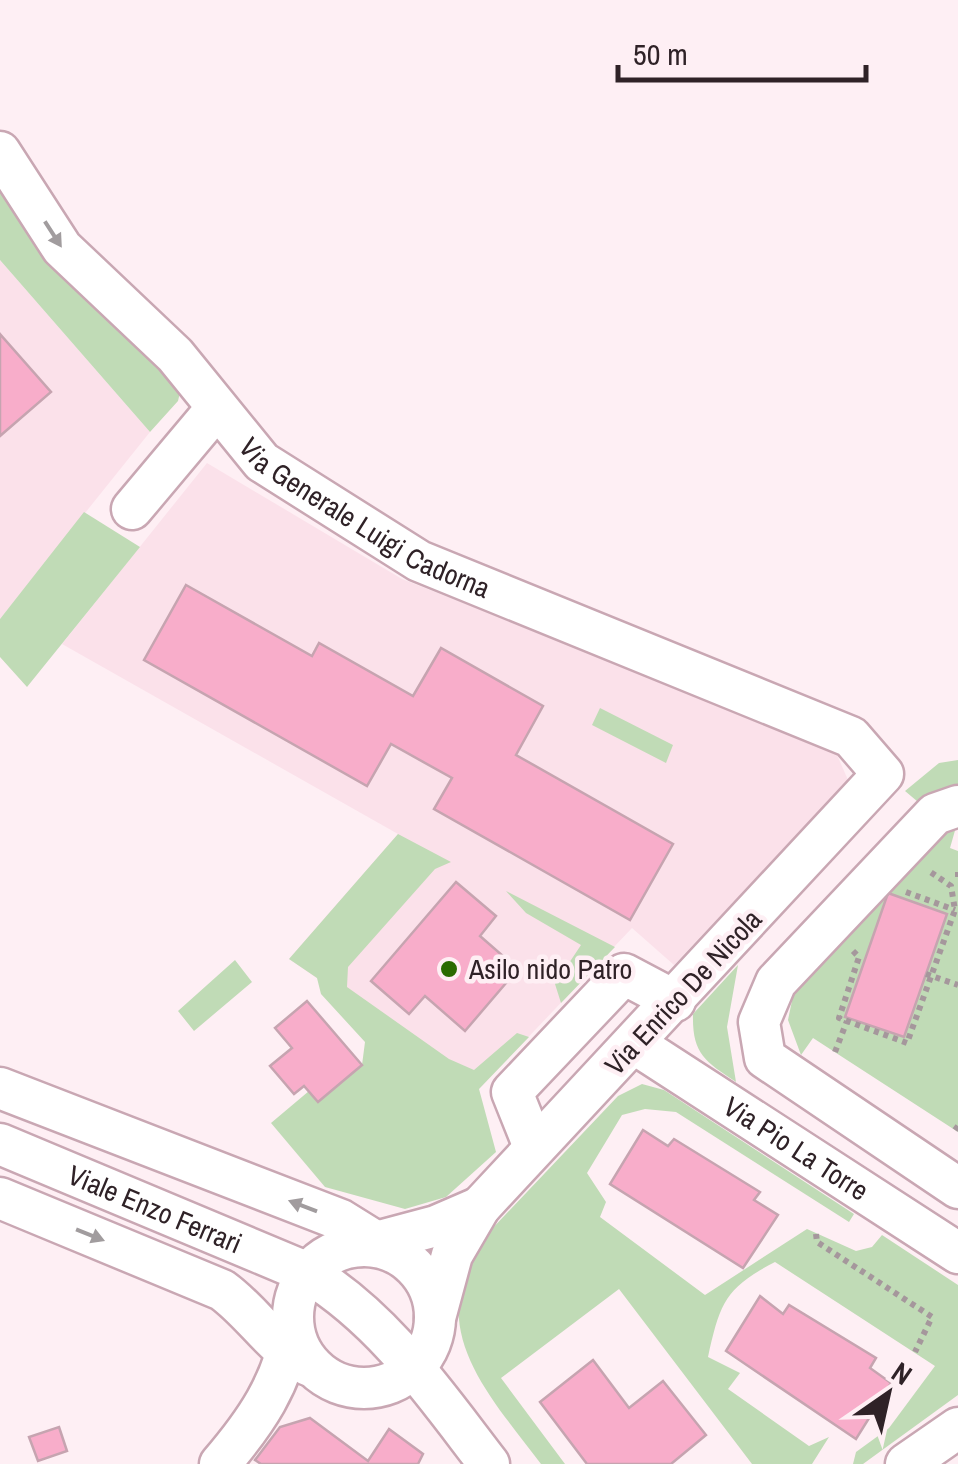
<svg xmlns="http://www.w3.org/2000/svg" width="958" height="1464" viewBox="0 0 958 1464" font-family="'Archivo Narrow',sans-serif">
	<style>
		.built { fill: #fbe1ea }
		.green { fill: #c0dbb6; fill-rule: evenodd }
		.building { fill: #f8adca; stroke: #c6a4b0; stroke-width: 2.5 }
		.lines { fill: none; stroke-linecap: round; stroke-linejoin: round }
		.minor-casing { stroke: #c9a7b3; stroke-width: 45 }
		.path { stroke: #a5979c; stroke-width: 6; stroke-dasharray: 5 5; stroke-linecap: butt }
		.minor { stroke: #fff; stroke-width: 40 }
		.oneway { fill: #a19c9e }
		.poi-dot { fill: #2a6b00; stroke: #feeff4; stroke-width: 4 }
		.labels { text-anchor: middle; stroke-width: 9; stroke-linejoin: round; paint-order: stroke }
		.street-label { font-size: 28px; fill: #2f2227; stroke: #feeff4 }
		.poi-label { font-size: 28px; fill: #2f2227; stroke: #feeff4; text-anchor: start }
	</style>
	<rect width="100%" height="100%" fill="#feeff4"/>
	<path class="built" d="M0 260 150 432 0 619Z
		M207 463 402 579 834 748 848 780 674 965 632 928 479 1089 289 959 398 834 62 644Z"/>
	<path class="green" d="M0 180 182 384 178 401 150 432 0 260Z
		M84 512 140 547 27 687 0 657V619Z
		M600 708 673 745 666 763 592 725Z
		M958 760V787L924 807 905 791 939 763Z
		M958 820 950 848 958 851V1132L813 1038 801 1055 788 1020 794 991ZM888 894 947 914 904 1037 846 1017Z
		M398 834 451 862 435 869 348 967 347 987 449 1059 474 1070 517 1033 529 1037 479 1089 496 1152 446 1197 405 1209 325 1187 271 1123 309 1091 318 1101 362 1065 365 1042 321 994 317 978 289 959Z
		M506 891 615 947 561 1003 555 984 581 945 526 913Z
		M235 960 252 982 194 1031 178 1011Z
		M738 965 727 1027 736 1082C704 1061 692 1053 693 1014Z
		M642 1084 664 1090 854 1214 849 1222 676 1112 645 1109 622 1115 587 1173 606 1202 600 1217 705 1295 807 1229 856 1251 872 1247 882 1235 958 1285V1395L863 1464H853L856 1452 889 1428 935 1366 775 1262C725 1288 720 1303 708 1357L740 1373 728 1389 809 1446 829 1437 812 1464H752L619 1289 501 1378 565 1464H541C486 1391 418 1322 489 1232L618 1096Z"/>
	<path class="building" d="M0 334 51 392 0 436Z
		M186 585 312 656 319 643 413 696 441 648 543 706 516 755 673 844 630 920 434 809 452 778 391 744 367 786 144 660Z
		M456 882 496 916 480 936 518 969 465 1031 425 996 409 1014 371 981Z
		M888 893 947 914 904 1037 845 1017Z
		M307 1001 362 1065 318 1102 304 1086 294 1094 270 1066 292 1048 275 1028Z
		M643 1130 668 1146 674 1139 760 1192 754 1200 778 1215 743 1268 610 1184Z
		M760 1296 783 1314 789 1305 876 1358 870 1368 891 1383 856 1439 726 1351Z
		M593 1360 629 1408 663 1381 706 1435 671 1464H587L540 1402Z
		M310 1418 368 1461 389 1429 423 1454 418 1464H261L255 1460 280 1427Z
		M59 1427 67 1451 38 1461 29 1437Z"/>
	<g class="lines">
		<g class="minor-casing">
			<g id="minor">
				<path id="s1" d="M0 152 62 248 175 355 262 462 419 561 851 737 883 774 480 1207 452 1255 435 1318"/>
				<path d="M132 509 216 409"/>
				<path d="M958 806 935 814 776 982 759 1022 765 1058 958 1188"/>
				<path id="s2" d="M635 1044 958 1253"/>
				<path d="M0 1088 341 1220 386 1248"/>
				<path id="s3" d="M0 1144 308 1273C384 1319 435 1394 489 1464"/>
				<path d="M534 1147 512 1092 624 974 675 1001"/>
				<path d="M0 1198 222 1290C254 1313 272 1347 308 1365"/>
				<path d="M361 1246 436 1226 480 1207"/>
				<circle cx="364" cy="1317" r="71"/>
				<path d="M220 1464C256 1422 282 1384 292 1329"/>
				<path d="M906 1464 958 1428"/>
			</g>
		</g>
		<path class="path" d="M958 872V882
			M906 892 955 910
			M853 951 859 957 839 1018 907 1043 955 910 951 886 929 871
			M926 974 958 985
			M835 1052 847 1021
			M955 1130 958 1126
			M816 1234 817 1242 932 1317 915 1352"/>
		<use href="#minor" class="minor"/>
	</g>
	<defs><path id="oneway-solid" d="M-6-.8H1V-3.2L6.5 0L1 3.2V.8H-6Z" transform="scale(2.5)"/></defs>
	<g class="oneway">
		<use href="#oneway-solid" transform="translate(53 234) rotate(57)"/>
		<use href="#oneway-solid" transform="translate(303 1206) rotate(-159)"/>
		<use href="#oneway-solid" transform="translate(90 1235) rotate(22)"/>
	</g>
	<circle class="poi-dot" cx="449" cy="969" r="10"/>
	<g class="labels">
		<g class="street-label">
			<text dy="10" stroke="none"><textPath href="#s1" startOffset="525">Via Generale Luigi Cadorna</textPath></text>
			<text transform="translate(683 992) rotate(-47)" y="10">Via Enrico De Nicola</text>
			<text dy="10" stroke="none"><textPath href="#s2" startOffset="192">Via Pio La Torre</textPath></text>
			<text dy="10" stroke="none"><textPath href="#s3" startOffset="168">Viale Enzo Ferrari</textPath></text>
		</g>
		<g class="poi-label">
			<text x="469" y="979">Asilo nido Patro</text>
		</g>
	</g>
	<g transform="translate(888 1394) rotate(34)" stroke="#feeff4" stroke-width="8" paint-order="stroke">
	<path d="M0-8L18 38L0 25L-18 38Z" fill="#2f2227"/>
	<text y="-15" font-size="28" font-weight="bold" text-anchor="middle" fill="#2f2227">N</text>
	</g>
	<path d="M618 65v15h248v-15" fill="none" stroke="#2f2227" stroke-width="5"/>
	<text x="633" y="65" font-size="30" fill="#2f2227" stroke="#feeff4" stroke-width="8" paint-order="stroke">50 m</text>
</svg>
